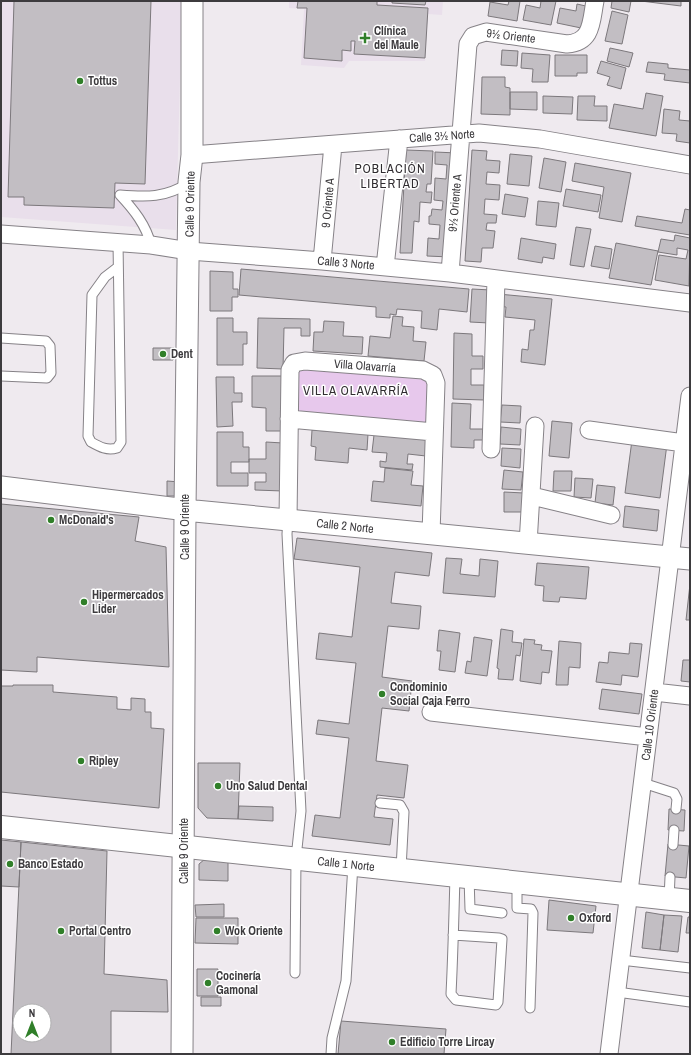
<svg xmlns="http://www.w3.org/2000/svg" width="691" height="1055" viewBox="0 0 691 1055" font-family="'Archivo Narrow',sans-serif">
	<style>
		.built { fill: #e9dfeb }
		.green { fill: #e7c8ec }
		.building { fill: #c2bec3; stroke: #7c787c; fill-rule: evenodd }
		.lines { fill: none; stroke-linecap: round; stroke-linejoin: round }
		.service-casing { stroke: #868287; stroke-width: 11 }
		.minor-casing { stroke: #868287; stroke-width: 19 }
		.tertiary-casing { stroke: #868287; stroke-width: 23 }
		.secondary-casing { stroke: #868287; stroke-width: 24 }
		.service { stroke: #fff; stroke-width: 9 }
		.minor { stroke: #fff; stroke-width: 17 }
		.tertiary { stroke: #fff; stroke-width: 21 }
		.secondary { stroke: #fff; stroke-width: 22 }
		.poi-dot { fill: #307f29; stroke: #fff; stroke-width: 1.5 }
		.labels { text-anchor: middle; stroke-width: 3; stroke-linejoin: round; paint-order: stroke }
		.poi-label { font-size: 12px; font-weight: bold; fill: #3d3b3e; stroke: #fff; text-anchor: start }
		.street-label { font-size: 12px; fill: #3d3b3e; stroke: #fff }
		.neighbourhood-label { font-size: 13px; letter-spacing: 1px; fill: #302c30; stroke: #fff }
	</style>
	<rect width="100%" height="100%" fill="#efeaef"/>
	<path class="built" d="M1 1H182L176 230 1 217Z
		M289 1H443L442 15 428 14 425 61H349L344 68 301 65 304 9 289 8Z"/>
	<path class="green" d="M296 366 431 376 427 425 294 412Z"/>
	<path class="building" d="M14 1H151L145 184 115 183 114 208 24 205V197H8Z
		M298 1H377V5L428 8 425 58 354 54 355 41H351V51L342 50V61L304 58 307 8H297Z
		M392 1H426L425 5 392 3Z
		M509 1H520L517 21 488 16 490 2 508 5Z
		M541 1H556L551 25 523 20 526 5 540 8Z
		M612 1H631L629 12 611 8Z
		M641 1H681V6Z
		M577 4 590 7 586 29 557 23 560 8 576 11Z
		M612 11 628 15 622 44 605 41Z
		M610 48 633 53 629 67 607 61Z
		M502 50 518 51 517 66 501 65Z
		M522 53 550 55 548 82H532L533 69 521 68Z
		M555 55H587V73H577V76H555Z
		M601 61 626 68 621 89 607 85 610 77 597 73Z
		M648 62 668 64V68L690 70V83L664 80 665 74 646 72Z
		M482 77H505V87L510 88V115L481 114Z
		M510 92H537V110L510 109Z
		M646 93 663 96 656 136 609 128 614 104 643 109Z
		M543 96 573 97 572 114 543 113Z
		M578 96H595L594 106H607V121L577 120Z
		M664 109 680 111 679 120 690 121V143L676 141 677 134 662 133Z
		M406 150 433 151 431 184H427L426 192H432L431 203 420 202 419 222 414 221 412 253H400Z
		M472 150 487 151 486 160 500 161 499 173 487 172 486 184 500 185 499 200 485 199 484 214 497 215 496 223H487L486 230 495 231 493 248H482L481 262 465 261Z
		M435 152 457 153 450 257 427 256 428 238 439 239 440 225 429 224V216H431L432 209 442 210 443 201 434 200 435 178 446 179 447 165 435 164Z
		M510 154 532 156 529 186 507 184Z
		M544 158 566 162 561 192 539 188Z
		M575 163 631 173 622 222 599 218 604 187 572 181Z
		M566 189 601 195 598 212 563 206Z
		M505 194 528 198 525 217 502 214Z
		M538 201 559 203 556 227 536 225Z
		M685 209 690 210V235L635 226 637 216 682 223Z
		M576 227 591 229 584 267 570 265Z
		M675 235 690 238 689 286 655 280 659 255 686 259 688 250 677 248V255L658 252 661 239 674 241Z
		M521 238 556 244 554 259 543 257 542 263 518 259Z
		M616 243 658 251 651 285 609 278Z
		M595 246 612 249 609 269 591 266Z
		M241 269 469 289 467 312 439 309 437 330 421 328 422 311 397 309 396 315 390 314V318L376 317V307L239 295Z
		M210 271 233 272V289H238V297H232V311H210Z
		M472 289 491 290 489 323 470 322Z
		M498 294 552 299 545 365 521 362 522 349 528 350 530 330H534L535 320 505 317 506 307 497 306Z
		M393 316 403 317 402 326 414 327 413 341 426 342 424 361 368 356 370 336 390 338Z
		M217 318H233V332H247V344H243V365H217Z
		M258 318 310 319V336H301V328H284L283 369 257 368Z
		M324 321 344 322 343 336 363 337 362 354 313 351 314 332H323Z
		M454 333 472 334V356H483V369H471V385H484V400L453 399Z
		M153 348H174L173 360H153Z
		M252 376H283V431H266V408L252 407Z
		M216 377H234V393H242V402H232L233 426 217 427Z
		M452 403 471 404 470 429H484V440H474V448L451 447Z
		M502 405 521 406 520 423 500 422Z
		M552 421 572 423 569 458 549 456Z
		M501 427 521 429 520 445 500 444Z
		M312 430 368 434 367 450 349 448 348 463 315 460 316 447 311 446Z
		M217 432H243V447H249V462H231V473H248V486H217Z
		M374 435 428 440 426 456 408 454 407 464H413L412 470 380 467V461L386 462 387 453 372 452Z
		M632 440 667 444 660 498 625 493Z
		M266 442 283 443V491L255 490V482H266V473H249V459H266Z
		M502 448 521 449 520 468 501 466Z
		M385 468 413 471 411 485 423 486 421 506 371 501 373 481 384 482Z
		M504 470 523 472 521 490 502 489Z
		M554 471H572L571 491H553Z
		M575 478 593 479 591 498 574 497Z
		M167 481 180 482 176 496H167Z
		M597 485 615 487 613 505 595 503Z
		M504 492 524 493V512H504Z
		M1 504 139 517 135 541 166 547 169 667 37 657V672L1 670Z
		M625 506 659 510 657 531 623 527Z
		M297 538 432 553 429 576 395 572 391 603 421 606 419 629 388 626 382 677 412 681 409 711 382 708 376 761 408 765 404 798 377 795 374 817 393 819 390 845 312 836 315 815 340 818 349 738 316 734 318 720 349 724 356 663 316 659 319 633 352 637 360 567 294 559Z
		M446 558 462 559 460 574 479 576 480 559 498 561 495 597 443 593Z
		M537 563 589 567 586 599 560 597 559 602 543 601 544 586 535 585Z
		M690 584V620H686Z
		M501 629 513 631 512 642 522 643 520 656 516 655 513 680 498 679 499 669 497 668Z
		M439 630 460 633 455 672 439 670 441 651H437Z
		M474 637 492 640 487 676 465 673 467 661 471 662Z
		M524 639 535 640 534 644 542 645 541 650 552 651 549 673 542 672 541 684 520 681Z
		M559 641 581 643 580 668 569 667 568 685H556Z
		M630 643 642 644 638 677 622 675 621 685 596 682 599 662 608 663 609 652 629 654Z
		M683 660H690V682L681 681Z
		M13 685H53V692L117 697V709L131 710V698L145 699V712H151V728L164 729 159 808 1 792V686H13Z
		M602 689 642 694 639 714 599 709Z
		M198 763H240L238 819 207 818 198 808Z
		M239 806 273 807V821L238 819Z
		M669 809 685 810 684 831 668 830Z
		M1 840 21 842 19 887 1 886Z
		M21 842 107 851 104 974 167 980 168 1012 111 1011V1054H11ZM20 1011H44V1035H20Z
		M668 844 689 846 686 878 665 876Z
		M205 859 228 860V881L199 880V864Z
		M549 900 596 906 593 933 547 930Z
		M224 904V917H196L195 905Z
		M646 912 664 915 660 950 642 948Z
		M664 915 682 916 678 952 660 950Z
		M688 917H690V933H686Z
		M196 918H238V944L195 943Z
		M197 969H218V996H197Z
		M201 997H221V1006H201Z
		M341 1021 446 1029 444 1054H338Z"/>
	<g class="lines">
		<g class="service-casing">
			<path id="service" d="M120 195C146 197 166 198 188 183
				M120 195C134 210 146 225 151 245
				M118 242 121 442 117 448C107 451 100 447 91 442L88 436 92 295 105 277 118 267
				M1 338 46 341 50 346 51 373 47 378 1 376
				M288 520 287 534 301 811 296 858 295 973
				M643 783 674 793 677 799 676 809
				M380 803 400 805 404 812 401 869
				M673 845 674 830
				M469 877 470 909 502 913
				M517 882V908L531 909 533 913 530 1008
				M669 899 670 877
				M453 935 499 938 502 939 498 1002 496 1005 456 1000 451 994C453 954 454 915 455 875
				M621 960 690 968
				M617 992 690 1002
				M331 1054 332 1038 346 981 353 864"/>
		</g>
		<g class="minor-casing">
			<path id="minor" d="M192 155 479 133 540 139 690 165
				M1 234 151 245 189 251 322 261 450 273 690 303
				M322 261 333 145
				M385 267 399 139
				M450 273 468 44 473 36 486 32 567 44C593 42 591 21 595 1
				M289 419 434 432
				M589 430 684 443
				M491 449 496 279
				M532 496 611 515
				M288 520 290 370 294 363 305 361 423 370 433 375 436 383 431 534
				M528 544 535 426
				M654 692 690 696
				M431 712 648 737
				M609 1054 690 396"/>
		</g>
		<g class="tertiary-casing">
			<path id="tertiary" d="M1 487 195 511 690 559
				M182 1054 185 510 189 182 192 155V1"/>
		</g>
		<g class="secondary-casing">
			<path id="secondary" d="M1 827 690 901"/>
		</g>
		<use href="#service" class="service"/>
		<use href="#minor" class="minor"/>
		<use href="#tertiary" class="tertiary"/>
		<use href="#secondary" class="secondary"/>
	</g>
	<g class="poi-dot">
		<path d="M363 32h4v4h4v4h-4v4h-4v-4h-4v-4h4z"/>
		<circle cx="80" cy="81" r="4"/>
		<circle cx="163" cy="354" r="4"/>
		<circle cx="51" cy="520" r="4"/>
		<circle cx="84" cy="602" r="4"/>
		<circle cx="382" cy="694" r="4"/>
		<circle cx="81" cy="761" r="4"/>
		<circle cx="218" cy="786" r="4"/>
		<circle cx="10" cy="864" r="4"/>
		<circle cx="571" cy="918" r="4"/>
		<circle cx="61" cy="931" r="4"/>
		<circle cx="217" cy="931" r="4"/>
		<circle cx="208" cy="983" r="4"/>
		<circle cx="392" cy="1042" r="4"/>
	</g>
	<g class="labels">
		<g class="poi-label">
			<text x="374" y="35">Clínica<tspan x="374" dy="14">del Maule</tspan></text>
			<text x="88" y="85">Tottus</text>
			<text x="171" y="358">Dent</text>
			<text x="59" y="524">McDonald's</text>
			<text x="92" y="599">Hipermercados<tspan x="92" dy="14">Lider</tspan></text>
			<text x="390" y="691">Condominio<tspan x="390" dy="14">Social Caja Ferro</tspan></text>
			<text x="89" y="765">Ripley</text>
			<text x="226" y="790">Uno Salud Dental</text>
			<text x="18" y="868">Banco Estado</text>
			<text x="579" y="922">Oxford</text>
			<text x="69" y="935">Portal Centro</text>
			<text x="225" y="935">Wok Oriente</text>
			<text x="216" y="980">Cocinería<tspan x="216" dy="14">Gamonal</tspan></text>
			<text x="400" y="1046">Edificio Torre Lircay</text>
		</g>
		<g class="street-label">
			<text transform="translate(511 36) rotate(7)" y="4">9½ Oriente</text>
			<text transform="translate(442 136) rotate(-4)" y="4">Calle 3½ Norte</text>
			<text transform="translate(328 203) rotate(-85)" y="4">9 Oriente A</text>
			<text transform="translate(455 203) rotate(-85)" y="4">9½ Oriente A</text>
			<text transform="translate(190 204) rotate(-89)" y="4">Calle 9 Oriente</text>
			<text transform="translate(346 263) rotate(5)" y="4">Calle 3 Norte</text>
			<text transform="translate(365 366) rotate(4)" y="4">Villa Olavarría</text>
			<text transform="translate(345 526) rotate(6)" y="4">Calle 2 Norte</text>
			<text transform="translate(185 527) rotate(-90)" y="4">Calle 9 Oriente</text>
			<text transform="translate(650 725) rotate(-83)" y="4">Calle 10 Oriente</text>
			<text transform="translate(184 851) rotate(-90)" y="4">Calle 9 Oriente</text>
			<text transform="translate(346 864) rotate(6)" y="4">Calle 1 Norte</text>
		</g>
		<g class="neighbourhood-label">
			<text x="390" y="173">POBLACIÓN<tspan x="390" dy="15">LIBERTAD</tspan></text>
			<text x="356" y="395">VILLA OLAVARRÍA</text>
		</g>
	</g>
	<rect width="691" height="1055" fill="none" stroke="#3d3b3e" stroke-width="4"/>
	<g transform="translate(32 1023)"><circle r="19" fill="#ffffff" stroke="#b1b1b2"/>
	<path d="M0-3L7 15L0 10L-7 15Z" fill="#307f29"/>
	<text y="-6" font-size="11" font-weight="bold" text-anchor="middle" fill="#3d3b3e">N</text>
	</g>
</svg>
